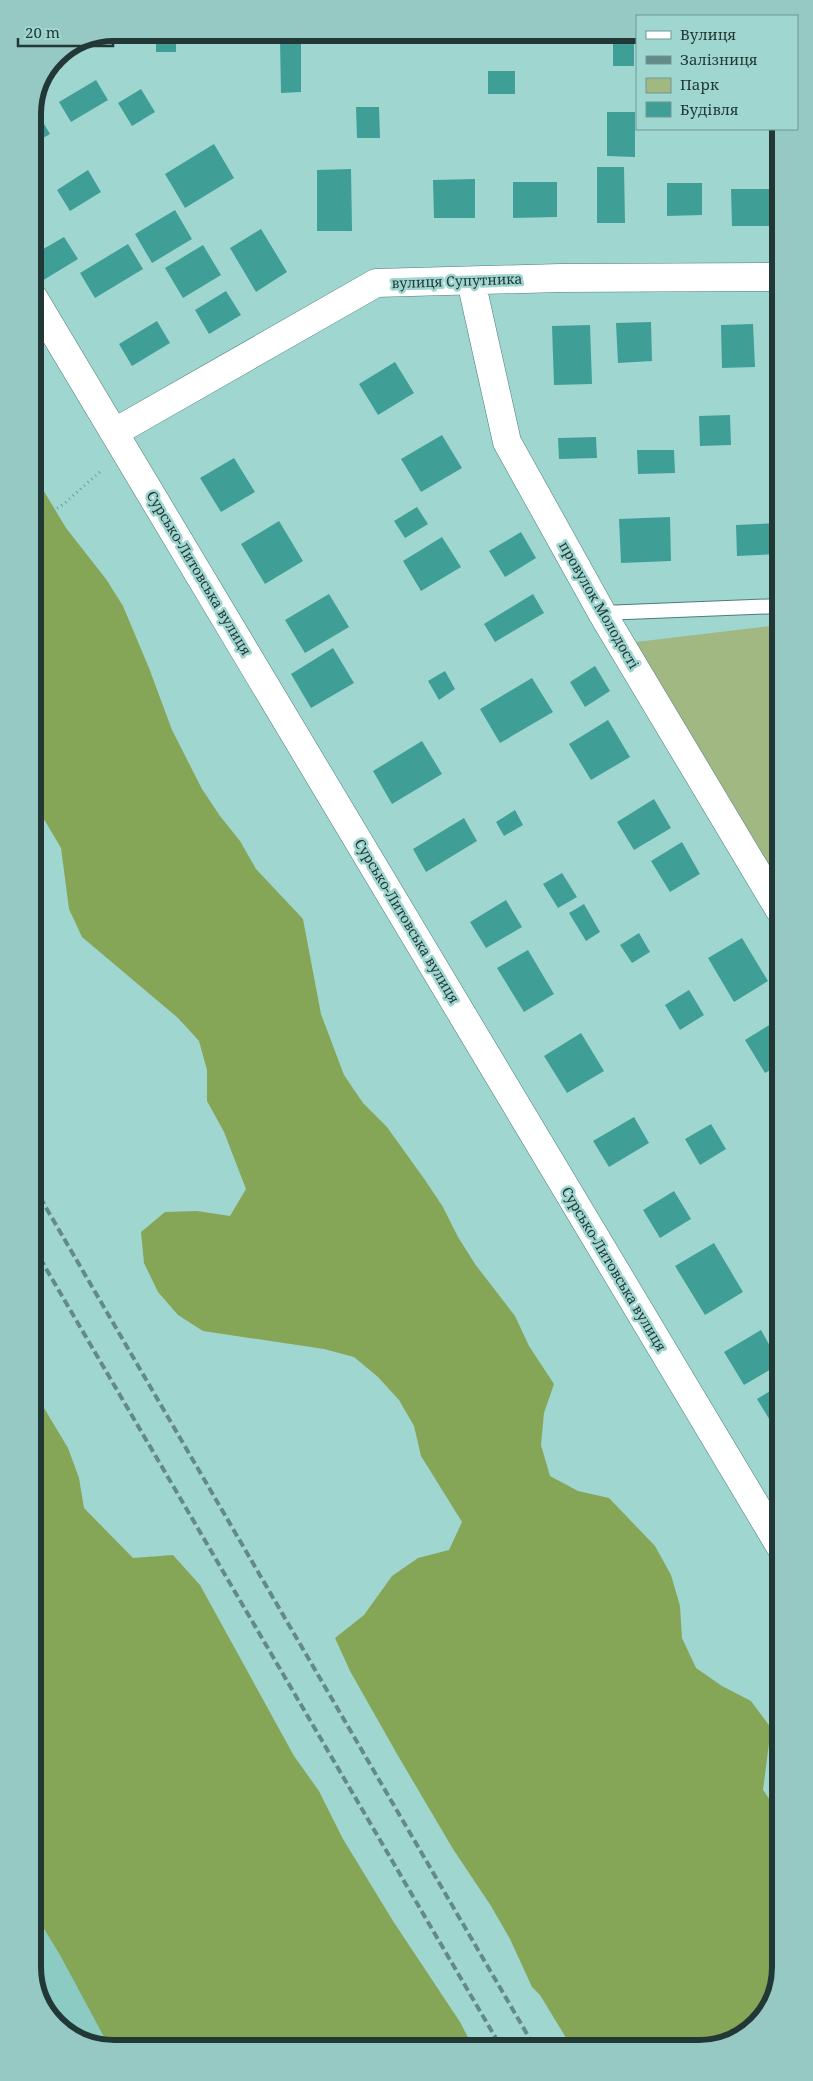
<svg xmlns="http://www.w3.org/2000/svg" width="813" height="2081" viewBox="0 0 813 2081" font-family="'Noto Serif',serif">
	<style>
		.built { fill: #8ccbc4 }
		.green { fill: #a1b882 }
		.forest { fill: #85a657 }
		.building { fill: #3f9f97 }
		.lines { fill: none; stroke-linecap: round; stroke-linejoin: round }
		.lane-casing { stroke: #4a7e79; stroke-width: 16 }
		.street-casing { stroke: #4a7e79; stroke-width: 29 }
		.path { stroke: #729c98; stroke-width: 3; stroke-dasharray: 1 4; stroke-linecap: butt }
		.lane { stroke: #fff; stroke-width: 14 }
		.street { stroke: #fff; stroke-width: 28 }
		.rail { stroke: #638a86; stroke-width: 4; stroke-dasharray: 8 4; stroke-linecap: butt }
		.labels { text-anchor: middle; stroke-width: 5; stroke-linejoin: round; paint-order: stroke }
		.street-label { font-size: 14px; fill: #223836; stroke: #a0d6d0 }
		.rim { fill: none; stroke: #223836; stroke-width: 6 }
	</style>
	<rect width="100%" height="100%" fill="#a0d6d0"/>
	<path class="built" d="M35 1832 156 2048H109L61 2028 35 1988Z"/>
	<path class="green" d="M778 625 779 881 636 642Z"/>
	<path class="forest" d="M33 473 66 528 106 579 123 606 149 668 172 730 202 789 220 816 240 841 256 869 303 919 321 1014 344 1075 363 1103 387 1127 425 1180 443 1207 458 1237 475 1264 515 1316 529 1346 554 1384 544 1413 541 1445 550 1476 578 1491 609 1498 655 1546 671 1575 680 1606 682 1638 696 1668 722 1686 751 1701 771 1728 763 1790 780 1814V1967L763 2017 720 2046H571L540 1995 532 1987 510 1939 491 1906 453 1849 397 1754 350 1671 335 1638 364 1615 392 1576 418 1558 449 1550 462 1522 421 1456 414 1426 399 1400 378 1377 354 1357 324 1349 203 1331 178 1315 158 1292 144 1263 141 1232 165 1212 197 1211 230 1216 246 1189 224 1132 207 1101V1070L199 1041 178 1018 82 937 69 909 61 848 45 821 34 813Z
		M35 1393 68 1448 79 1478 84 1508 133 1558 173 1555 200 1585 294 1756 319 1791 343 1839 393 1921 460 2022 473 2047 110 2048 60 1955 35 1914Z"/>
	<path class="building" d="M156 33H176V52H156Z
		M338 33H372V38H338Z
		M613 33H634V66H613Z
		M280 40H301V92L281 93Z
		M488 71H515V94H488Z
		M96 80 108 100 71 122 59 102Z
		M141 89 155 112 132 126 118 103Z
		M34 107 50 134 33 144V109Z
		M356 107H379L380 138H357Z
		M607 112H635V157L607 156Z
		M214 144 234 178 185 208 165 174Z
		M597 167H624L625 223H597Z
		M351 169 352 231H317V170Z
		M88 170 101 192 70 211 57 190Z
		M475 179V218H434L433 180Z
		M513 182H557V217L513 218Z
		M667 183H702V215L667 216Z
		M731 189H776V226H732Z
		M175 210 192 239 152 263 135 234Z
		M261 229 287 272 256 292 230 248Z
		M64 237 78 259 37 284 33 278V255Z
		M128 244 143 269 95 298 80 273Z
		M203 245 221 275 183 298 165 268Z
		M226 291 241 315 209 334 195 310Z
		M157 321 170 343 132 366 119 344Z
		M651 322 652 361 618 363 616 323Z
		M753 324 755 367 722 368 721 325Z
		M590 325 592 384 554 385 552 326Z
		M395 362 414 393 378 415 359 384Z
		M730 415 731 445 700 446 699 416Z
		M442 435 462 468 421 492 401 459Z
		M596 437 597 458 559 459 558 438Z
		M637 450H674L675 473 638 474Z
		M234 458 255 492 221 512 200 478Z
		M417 507 428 524 405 538 394 521Z
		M670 517 671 561 621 563 619 519Z
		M279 521 303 561 265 584 241 544Z
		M778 523V554L737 556 736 525Z
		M521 532 536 558 505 577 489 551Z
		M442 537 461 567 421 591 403 561Z
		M329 594 349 627 305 653 285 620Z
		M533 594 544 613 495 642 484 624Z
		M333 648 354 683 311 708 291 674Z
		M595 666 610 691 585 707 570 682Z
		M445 671 455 689 439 700 428 681Z
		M532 678 553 712 500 743 480 709Z
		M608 720 630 757 591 780 569 744Z
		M422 741 442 774 392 804 373 771Z
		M654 799 671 828 634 850 617 822Z
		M515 810 523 825 504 836 496 822Z
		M464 818 477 841 426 872 413 849Z
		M682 842 700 874 670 892 651 861Z
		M562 873 577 897 558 908 543 884Z
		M506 900 522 927 486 948 470 922Z
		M584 904 600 932 586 941 569 913Z
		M639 933 650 952 632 963 620 945Z
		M742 938 768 981 734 1002 708 958Z
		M528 950 554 994 524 1012 497 968Z
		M689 990 704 1015 680 1030 665 1005Z
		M779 1019V1065L765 1073 745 1040Z
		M581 1033 604 1071 567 1093 544 1056Z
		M634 1117 649 1143 609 1167 593 1141Z
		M711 1124 726 1149 700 1165 685 1139Z
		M674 1191 691 1219 660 1238 643 1210Z
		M714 1243 743 1292 705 1315 675 1266Z
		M761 1330 780 1364 744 1385 724 1352Z
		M780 1385V1428L776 1430 757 1399Z"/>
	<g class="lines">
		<g class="lane-casing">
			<path id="lane" d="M602 613 778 606"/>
		</g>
		<g class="street-casing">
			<path id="street" d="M471 281 507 442 602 613 779 909
				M33 297 780 1546
				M115 432 376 283 560 278 778 277"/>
		</g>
		<path class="path" d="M33 526 66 502 102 470"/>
		<use href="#lane" class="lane"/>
		<use href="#street" class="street"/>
		<path class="rail" d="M34 1187 534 2046
			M34 1248 501 2047"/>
	</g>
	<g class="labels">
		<g class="street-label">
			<text transform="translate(457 281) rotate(-2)" y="5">вулиця Супутника</text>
			<text transform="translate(199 573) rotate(59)" y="5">Сурсько-Литовська вулиця</text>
			<text transform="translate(599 605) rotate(60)" y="5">провулок Молодості</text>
			<text transform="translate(407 921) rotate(59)" y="5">Сурсько-Литовська вулиця</text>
			<text transform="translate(614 1269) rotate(59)" y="5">Сурсько-Литовська вулиця</text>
		</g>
	</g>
	<path d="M0 0H813V2081H0ZM114 41H699A73 73 0 0 1 772 114V1967A73 73 0 0 1 699 2040H114A73 73 0 0 1 41 1967V114A73 73 0 0 1 114 41Z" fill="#96c9c4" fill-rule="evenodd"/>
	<path class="rim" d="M114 41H699A73 73 0 0 1 772 114V1967A73 73 0 0 1 699 2040H114A73 73 0 0 1 41 1967V114A73 73 0 0 1 114 41Z"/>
	<rect x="636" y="15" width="162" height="115" fill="#a0d6d0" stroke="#6e9792"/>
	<rect x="646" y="31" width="25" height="8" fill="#ffffff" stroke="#6e9792"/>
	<text x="680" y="40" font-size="15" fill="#223836">Вулиця</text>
	<rect x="646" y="56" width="25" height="8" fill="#638a86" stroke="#6e9792"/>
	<text x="680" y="65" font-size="15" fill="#223836">Залізниця</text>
	<rect x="646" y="78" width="25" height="15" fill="#a1b882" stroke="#6e9792"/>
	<text x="680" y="90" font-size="15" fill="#223836">Парк</text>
	<rect x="646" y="102" width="25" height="15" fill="#3f9f97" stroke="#6e9792"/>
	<text x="680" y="115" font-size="15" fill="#223836">Будівля</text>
	<path d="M18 38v8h95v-8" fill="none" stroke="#223836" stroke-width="2.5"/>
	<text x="25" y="38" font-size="15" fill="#223836" stroke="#a0d6d0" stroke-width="4" paint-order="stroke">20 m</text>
</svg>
